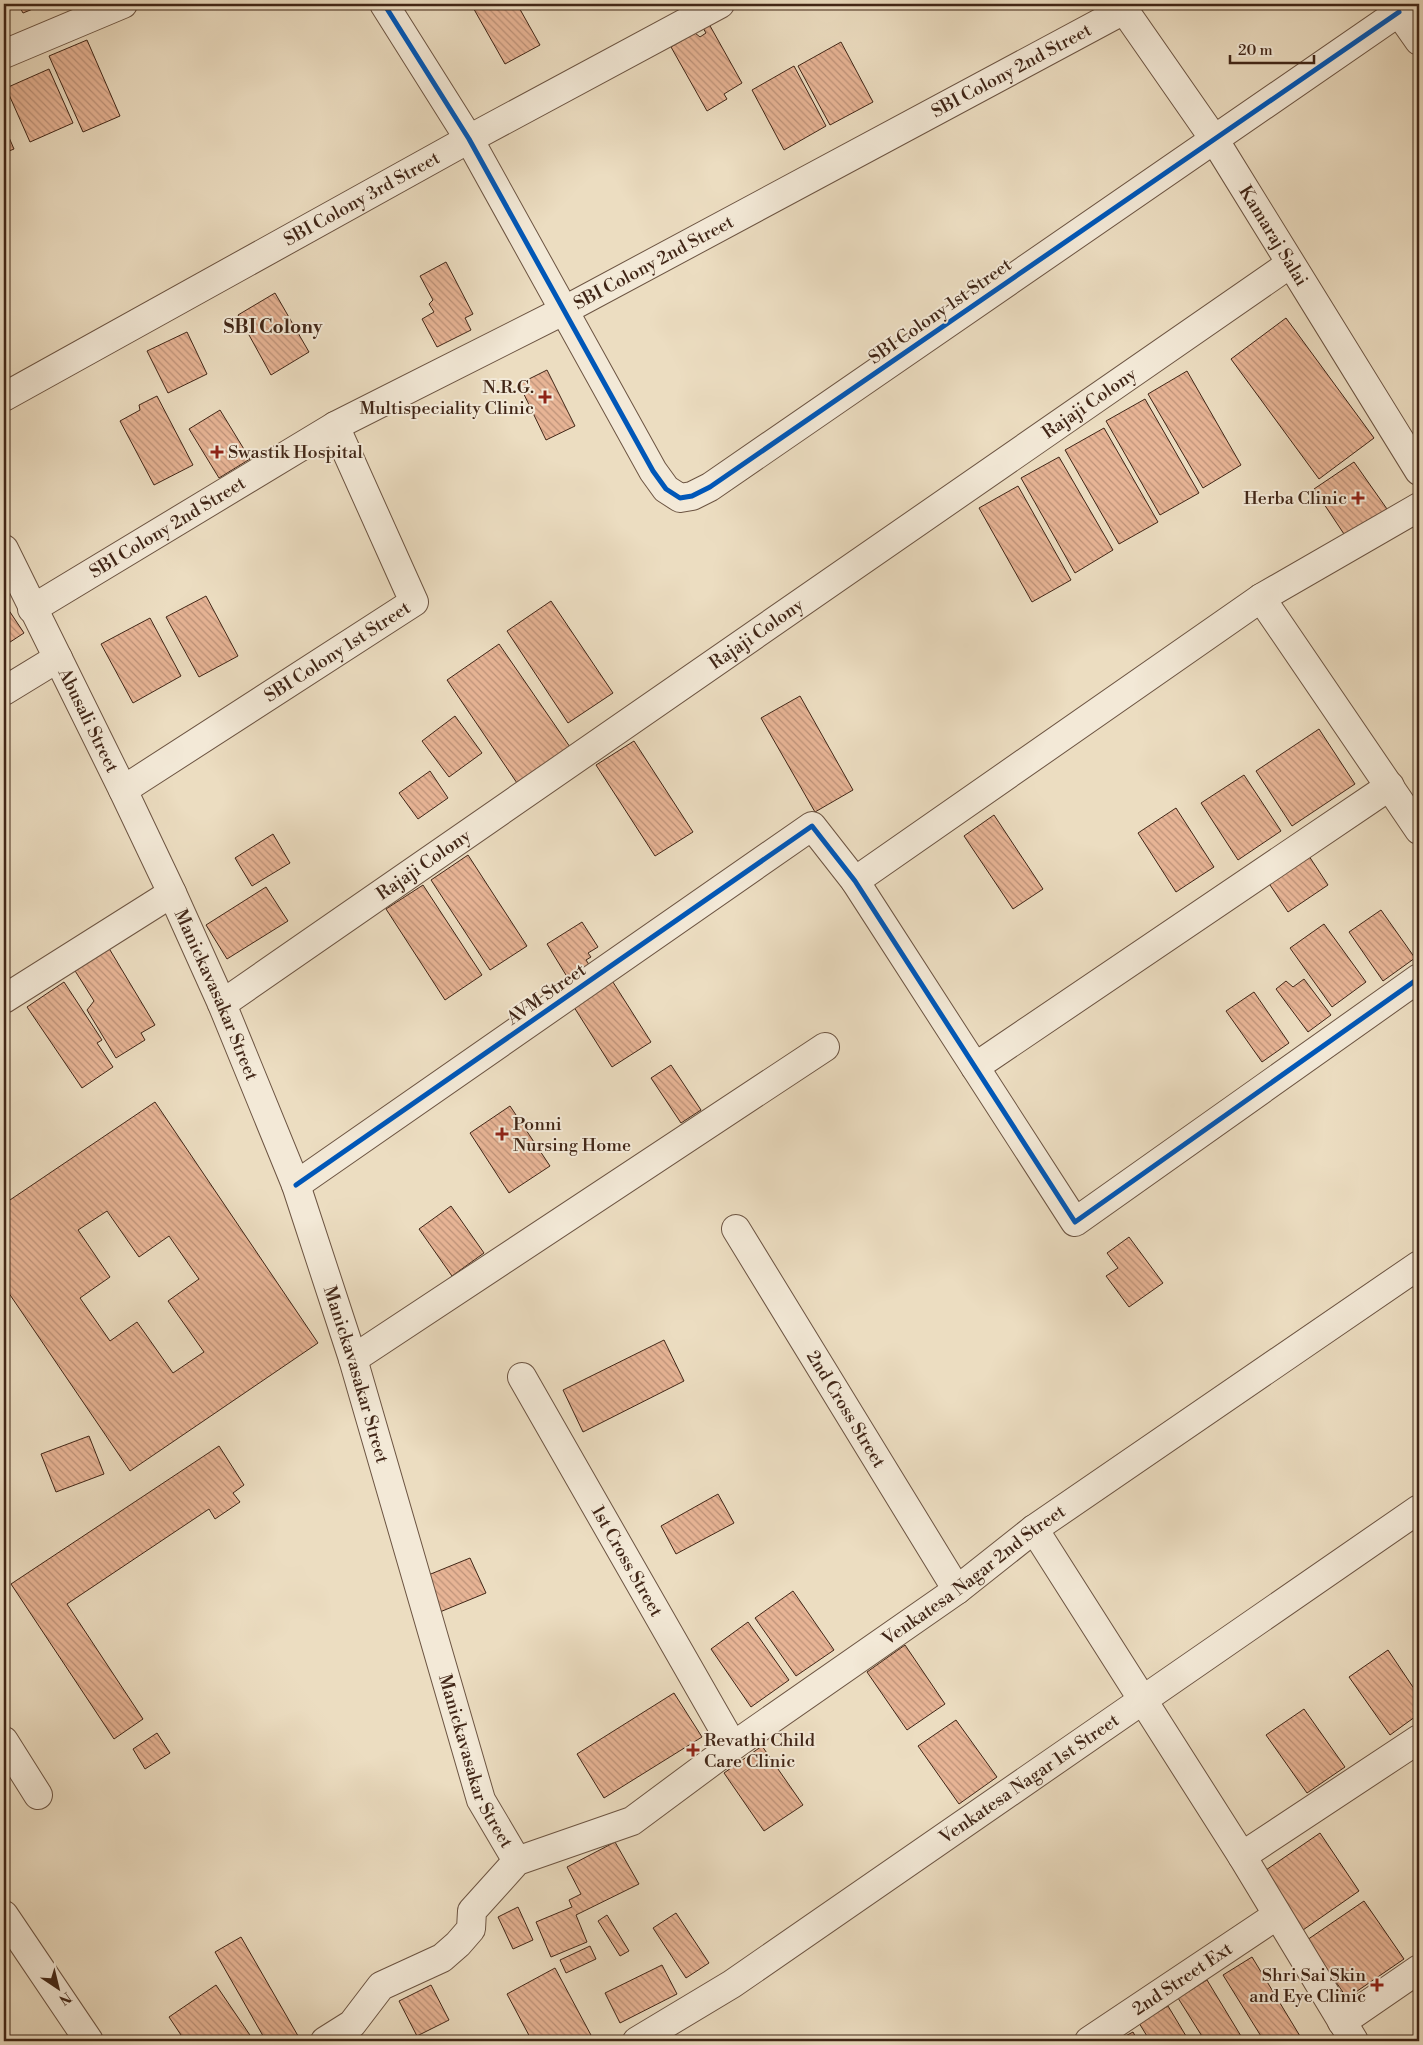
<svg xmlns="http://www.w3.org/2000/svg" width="1423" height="2045" viewBox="0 0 1423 2045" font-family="'Libre Bodoni',serif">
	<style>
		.building { fill: url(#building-back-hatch); stroke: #412617; fill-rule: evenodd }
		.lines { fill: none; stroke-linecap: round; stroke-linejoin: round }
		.minor-casing { stroke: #6c5442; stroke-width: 30 }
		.minor { stroke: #f3e9d7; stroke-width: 28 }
		.cycleway-casing { stroke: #f3e9d7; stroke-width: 8 }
		.cycleway { stroke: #0057b8; stroke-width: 5 }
		.poi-dot { fill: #8f2418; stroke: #f3e9d7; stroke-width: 2 }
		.labels { text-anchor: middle; stroke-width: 4; stroke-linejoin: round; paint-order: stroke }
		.street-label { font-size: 18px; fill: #412617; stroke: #f3e9d7 }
		.poi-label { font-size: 18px; fill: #412617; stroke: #f3e9d7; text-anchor: end }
		.neighbourhood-label { font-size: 19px; font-weight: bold; fill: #412617; stroke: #f3e9d7 }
	</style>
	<defs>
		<pattern id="building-back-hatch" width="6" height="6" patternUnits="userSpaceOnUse" patternTransform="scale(1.25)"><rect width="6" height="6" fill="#e7b495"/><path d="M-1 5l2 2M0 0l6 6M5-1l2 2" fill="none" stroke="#bd9279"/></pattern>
	</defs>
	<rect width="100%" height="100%" fill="#ecddc1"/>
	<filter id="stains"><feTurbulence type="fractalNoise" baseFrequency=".004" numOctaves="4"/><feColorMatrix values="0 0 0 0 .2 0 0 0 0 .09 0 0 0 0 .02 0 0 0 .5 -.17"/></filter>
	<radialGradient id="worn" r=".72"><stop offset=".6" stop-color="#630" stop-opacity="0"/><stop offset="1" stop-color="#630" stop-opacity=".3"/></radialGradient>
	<path class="building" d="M18 4H45L23 13Z
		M471 4H517L540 45 505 64Z
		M709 24 742 83 724 94 727 99 707 111 671 47 695 33 700 37 706 33 703 28Z
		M87 40 120 116 83 132 49 56Z
		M841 42 873 102 830 125 798 66Z
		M794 66 826 126 784 150 752 90Z
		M49 69 73 123 30 142 6 88Z
		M4 126 14 149 4 153Z
		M446 262 473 314 465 318 471 330 437 347 422 319 434 312 429 304 433 300 420 276Z
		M275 293 309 352 271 375 238 315Z
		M1286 318 1374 438 1319 479 1231 359Z
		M187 332 207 374 168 393 147 351Z
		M547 370 575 426 546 440 519 384Z
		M1187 371 1241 465 1203 488 1148 394Z
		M157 396 193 465 154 485 120 421 140 410 139 405Z
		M1145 399 1199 493 1160 515 1106 421Z
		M220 410 250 459 219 478 189 429Z
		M1104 428 1158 522 1119 544 1065 450Z
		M1059 457 1113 550 1075 573 1021 478Z
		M1354 462 1387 509 1346 537 1314 489Z
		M1018 486 1071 580 1032 602 979 508Z
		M206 596 238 656 199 677 166 617Z
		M551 601 613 693 568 723 507 631Z
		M4 603 24 633 4 646Z
		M150 618 181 676 133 703 101 644Z
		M499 644 570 747 517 783 447 680Z
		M800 696 853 790 815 812 761 718Z
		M455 716 482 753 449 777 422 741Z
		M1319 729 1355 784 1292 826 1256 771Z
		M634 741 693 832 655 856 596 765Z
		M430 771 448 798 418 819 399 793Z
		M1244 775 1281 831 1238 860 1201 803Z
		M1176 808 1214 867 1176 892 1138 833Z
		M994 815 1043 889 1013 909 964 836Z
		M273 834 290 863 252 886 235 858Z
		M1305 850 1328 885 1288 912 1264 876Z
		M468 855 527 946 490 970 431 880Z
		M423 885 482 975 445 1000 386 909Z
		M266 887 288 921 227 959 206 925Z
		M1381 910 1415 958 1383 981 1349 932Z
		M582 922 598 947 588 953 591 957 586 960 590 966 569 980 547 944Z
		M1324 924 1366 982 1332 1007 1290 948Z
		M107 945 155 1025 141 1033 145 1040 116 1058 87 1010 94 1001 72 966Z
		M611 979 651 1042 612 1067 572 1004Z
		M1304 979 1331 1015 1308 1032 1276 989 1286 981 1293 987Z
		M64 982 102 1040 97 1043 113 1067 82 1088 27 1007Z
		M1254 992 1289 1043 1262 1062 1226 1011Z
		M671 1065 701 1110 681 1123 651 1078Z
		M155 1102 318 1343 130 1471 4 1286V1204ZM107 1211 139 1257 169 1236 199 1279 168 1301 204 1352 173 1373 137 1322 110 1341 80 1298 110 1277 78 1230Z
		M510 1106 550 1166 509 1193 470 1133Z
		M451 1206 484 1253 452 1276 419 1229Z
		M1129 1237 1163 1283 1129 1307 1106 1276 1118 1268 1107 1253Z
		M664 1340 684 1381 583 1432 563 1390Z
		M89 1436 104 1474 56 1492 41 1454Z
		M219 1446 244 1485 233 1493 240 1502 215 1519 209 1509 67 1604 143 1719 114 1739 11 1584Z
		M718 1494 734 1523 676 1554 661 1526Z
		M470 1558 486 1593 435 1614 421 1578Z
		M793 1591 834 1650 796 1676 755 1618Z
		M748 1622 789 1680 751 1707 711 1649Z
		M905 1645 945 1704 907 1730 867 1672Z
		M1388 1650 1419 1696V1714L1390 1735 1349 1677Z
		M674 1693 702 1737 604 1798 577 1754Z
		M1304 1709 1345 1767 1307 1793 1266 1735Z
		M956 1720 997 1777 959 1804 918 1746Z
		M157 1733 170 1753 145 1769 133 1749Z
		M762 1746 803 1805 764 1831 724 1773Z
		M1320 1833 1359 1891 1303 1930 1263 1872Z
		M615 1842 639 1884 576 1915 587 1942 551 1957 536 1922 572 1907 569 1900 581 1894 567 1867Z
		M1364 1901 1404 1959 1347 1998 1307 1940Z
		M518 1907 533 1940 513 1949 498 1917Z
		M676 1913 709 1963 686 1978 653 1928Z
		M607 1915 629 1951 620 1956 598 1921Z
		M241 1937 301 2041H266L215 1952Z
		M590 1946 596 1959 566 1973 560 1960Z
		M1252 1957 1303 2041H1264L1223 1975Z
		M662 1965 677 1994 620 2023 605 1993Z
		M555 1968 592 2037 584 2041H532L507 1994Z
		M1207 1980 1244 2041H1205L1178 1998Z
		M216 1985 254 2041H185L169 2017Z
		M431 1985 449 2020 417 2036 399 2001Z
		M1168 2006 1189 2041H1150L1139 2023Z
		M1133 2032 1138 2041H1116Z"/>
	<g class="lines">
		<g class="minor-casing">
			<g id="minor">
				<path d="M384 4 469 139 653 471 666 489 680 498 692 496 710 487 1399 12"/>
				<path id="s1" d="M1120 4 1214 139 1419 471"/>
				<path d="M1393 4 1419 41"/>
				<path d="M4 54 123 4"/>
				<path id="s2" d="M4 397 469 139 720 4"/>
				<path id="s3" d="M4 549 123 790 172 893 222 1004 296 1185 353 1359 481 1800 517 1861"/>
				<path d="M1261 598 1419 830"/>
				<path id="s4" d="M32 609 335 426 563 311 1124 10"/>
				<path d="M4 691 58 658"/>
				<path id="s5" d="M123 790 414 602 335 426"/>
				<path d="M855 881 1261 598 1419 507"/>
				<path d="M4 999 172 893"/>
				<path id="s6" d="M222 1004 1290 264"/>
				<path d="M975 1067 1390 786"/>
				<path d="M296 1185 812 826 855 881 1075 1222 1419 978"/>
				<path id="s7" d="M736 1229 957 1590"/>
				<path d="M353 1359 825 1047"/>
				<path id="s8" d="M522 1377 733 1746"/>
				<path d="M1034 1529 1242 1856 1354 2041"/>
				<path d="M4 1741 38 1795"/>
				<path d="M1242 1856 1419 1739"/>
				<path d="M4 1915 89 2041"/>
				<path d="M1342 2022 1419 1969"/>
				<path id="s9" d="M325 2041 352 2024 381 1986 442 1958 458 1944 471 1929 472 1911 517 1861 632 1821 733 1746 957 1590 1034 1529 1419 1265"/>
				<path id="s10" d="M637 2041 732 1984 1419 1509"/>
				<path id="s11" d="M1089 2041 1276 1916"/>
			</g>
		</g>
		<use href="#minor" class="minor"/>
		<g class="cycleway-casing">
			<path id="cycleway" d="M384 4 469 139 653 471 666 489 680 498 692 496 710 487 1399 12
				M296 1185 812 826 855 881 1075 1222 1419 978"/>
		</g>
		<use href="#cycleway" class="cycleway"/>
	</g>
	<g class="poi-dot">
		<path d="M542.5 389.5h5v5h5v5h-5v5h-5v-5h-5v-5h5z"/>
		<path d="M214.5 444.5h5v5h5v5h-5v5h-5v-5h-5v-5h5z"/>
		<path d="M1355.5 490.5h5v5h5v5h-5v5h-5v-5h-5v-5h5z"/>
		<path d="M499.5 1126.5h5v5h5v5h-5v5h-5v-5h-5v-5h5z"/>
		<path d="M690.5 1742.5h5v5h5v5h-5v5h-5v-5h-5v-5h5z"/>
		<path d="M1374.5 1977.5h5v5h5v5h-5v5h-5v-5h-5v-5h5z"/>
	</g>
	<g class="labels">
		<g class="street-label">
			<text dy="6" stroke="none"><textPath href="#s4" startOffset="1118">SBI Colony 2nd Street</textPath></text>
			<text dy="6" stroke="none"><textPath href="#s2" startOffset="409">SBI Colony 3rd Street</textPath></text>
			<text dy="6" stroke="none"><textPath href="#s1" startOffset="278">Kamaraj Salai</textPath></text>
			<text dy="6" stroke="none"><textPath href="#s4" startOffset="712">SBI Colony 2nd Street</textPath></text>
			<text transform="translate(940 311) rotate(-35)" y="6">SBI Colony 1st Street</text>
			<text dy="6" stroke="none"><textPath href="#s6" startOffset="1055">Rajaji Colony</textPath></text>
			<text dy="6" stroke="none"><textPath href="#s4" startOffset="158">SBI Colony 2nd Street</textPath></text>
			<text dy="6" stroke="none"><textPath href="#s6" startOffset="650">Rajaji Colony</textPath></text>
			<text dy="6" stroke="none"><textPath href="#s5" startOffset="255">SBI Colony 1st Street</textPath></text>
			<text dy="6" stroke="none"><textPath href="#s3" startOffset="191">Abusali Street</textPath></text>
			<text dy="6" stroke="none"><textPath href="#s6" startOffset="245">Rajaji Colony</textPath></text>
			<text dy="6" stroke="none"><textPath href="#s3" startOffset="494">Manickavasakar Street</textPath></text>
			<text transform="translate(546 994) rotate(-35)" y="6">AVM Street</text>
			<text dy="6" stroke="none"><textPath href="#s3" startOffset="899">Manickavasakar Street</textPath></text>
			<text dy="6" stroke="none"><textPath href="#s7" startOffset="211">2nd Cross Street</textPath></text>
			<text dy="6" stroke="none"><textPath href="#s8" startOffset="212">1st Cross Street</textPath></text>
			<text dy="6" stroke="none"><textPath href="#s9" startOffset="816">Venkatesa Nagar 2nd Street</textPath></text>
			<text dy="6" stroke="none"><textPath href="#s3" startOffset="1304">Manickavasakar Street</textPath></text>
			<text dy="6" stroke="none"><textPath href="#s10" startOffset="472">Venkatesa Nagar 1st Street</textPath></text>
			<text dy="6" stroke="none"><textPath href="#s11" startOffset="112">2nd Street Ext</textPath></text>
		</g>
		<g class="poi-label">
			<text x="534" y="393">N.R.G.<tspan x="534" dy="21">Multispeciality Clinic</tspan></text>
			<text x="228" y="458" text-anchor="start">Swastik Hospital</text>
			<text x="1347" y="504">Herba Clinic</text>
			<text x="513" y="1130" text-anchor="start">Ponni<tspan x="513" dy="21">Nursing Home</tspan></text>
			<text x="704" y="1746" text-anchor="start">Revathi Child<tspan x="704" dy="21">Care Clinic</tspan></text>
			<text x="1366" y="1981">Shri Sai Skin<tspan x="1366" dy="21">and Eye Clinic</tspan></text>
		</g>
		<g class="neighbourhood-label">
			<text x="273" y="333">SBI Colony</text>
		</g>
	</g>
	<rect width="1423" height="2045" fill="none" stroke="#ecddc1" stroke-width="20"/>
	<rect x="5" y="5" width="1413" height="2035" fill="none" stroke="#412617" stroke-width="2.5"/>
	<rect x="10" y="10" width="1403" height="2025" fill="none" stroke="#412617"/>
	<g transform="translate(58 1988) rotate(145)" stroke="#f3e9d7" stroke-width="4" paint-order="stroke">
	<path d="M0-4L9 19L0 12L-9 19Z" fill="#412617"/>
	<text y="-8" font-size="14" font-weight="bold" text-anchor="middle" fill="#412617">N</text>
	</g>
	<path d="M1230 55v8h84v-8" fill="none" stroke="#412617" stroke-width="2.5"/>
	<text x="1238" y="55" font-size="15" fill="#412617" stroke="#f3e9d7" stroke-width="4" paint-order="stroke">20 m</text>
	<rect width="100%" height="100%" filter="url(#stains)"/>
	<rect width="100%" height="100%" fill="url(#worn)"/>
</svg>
